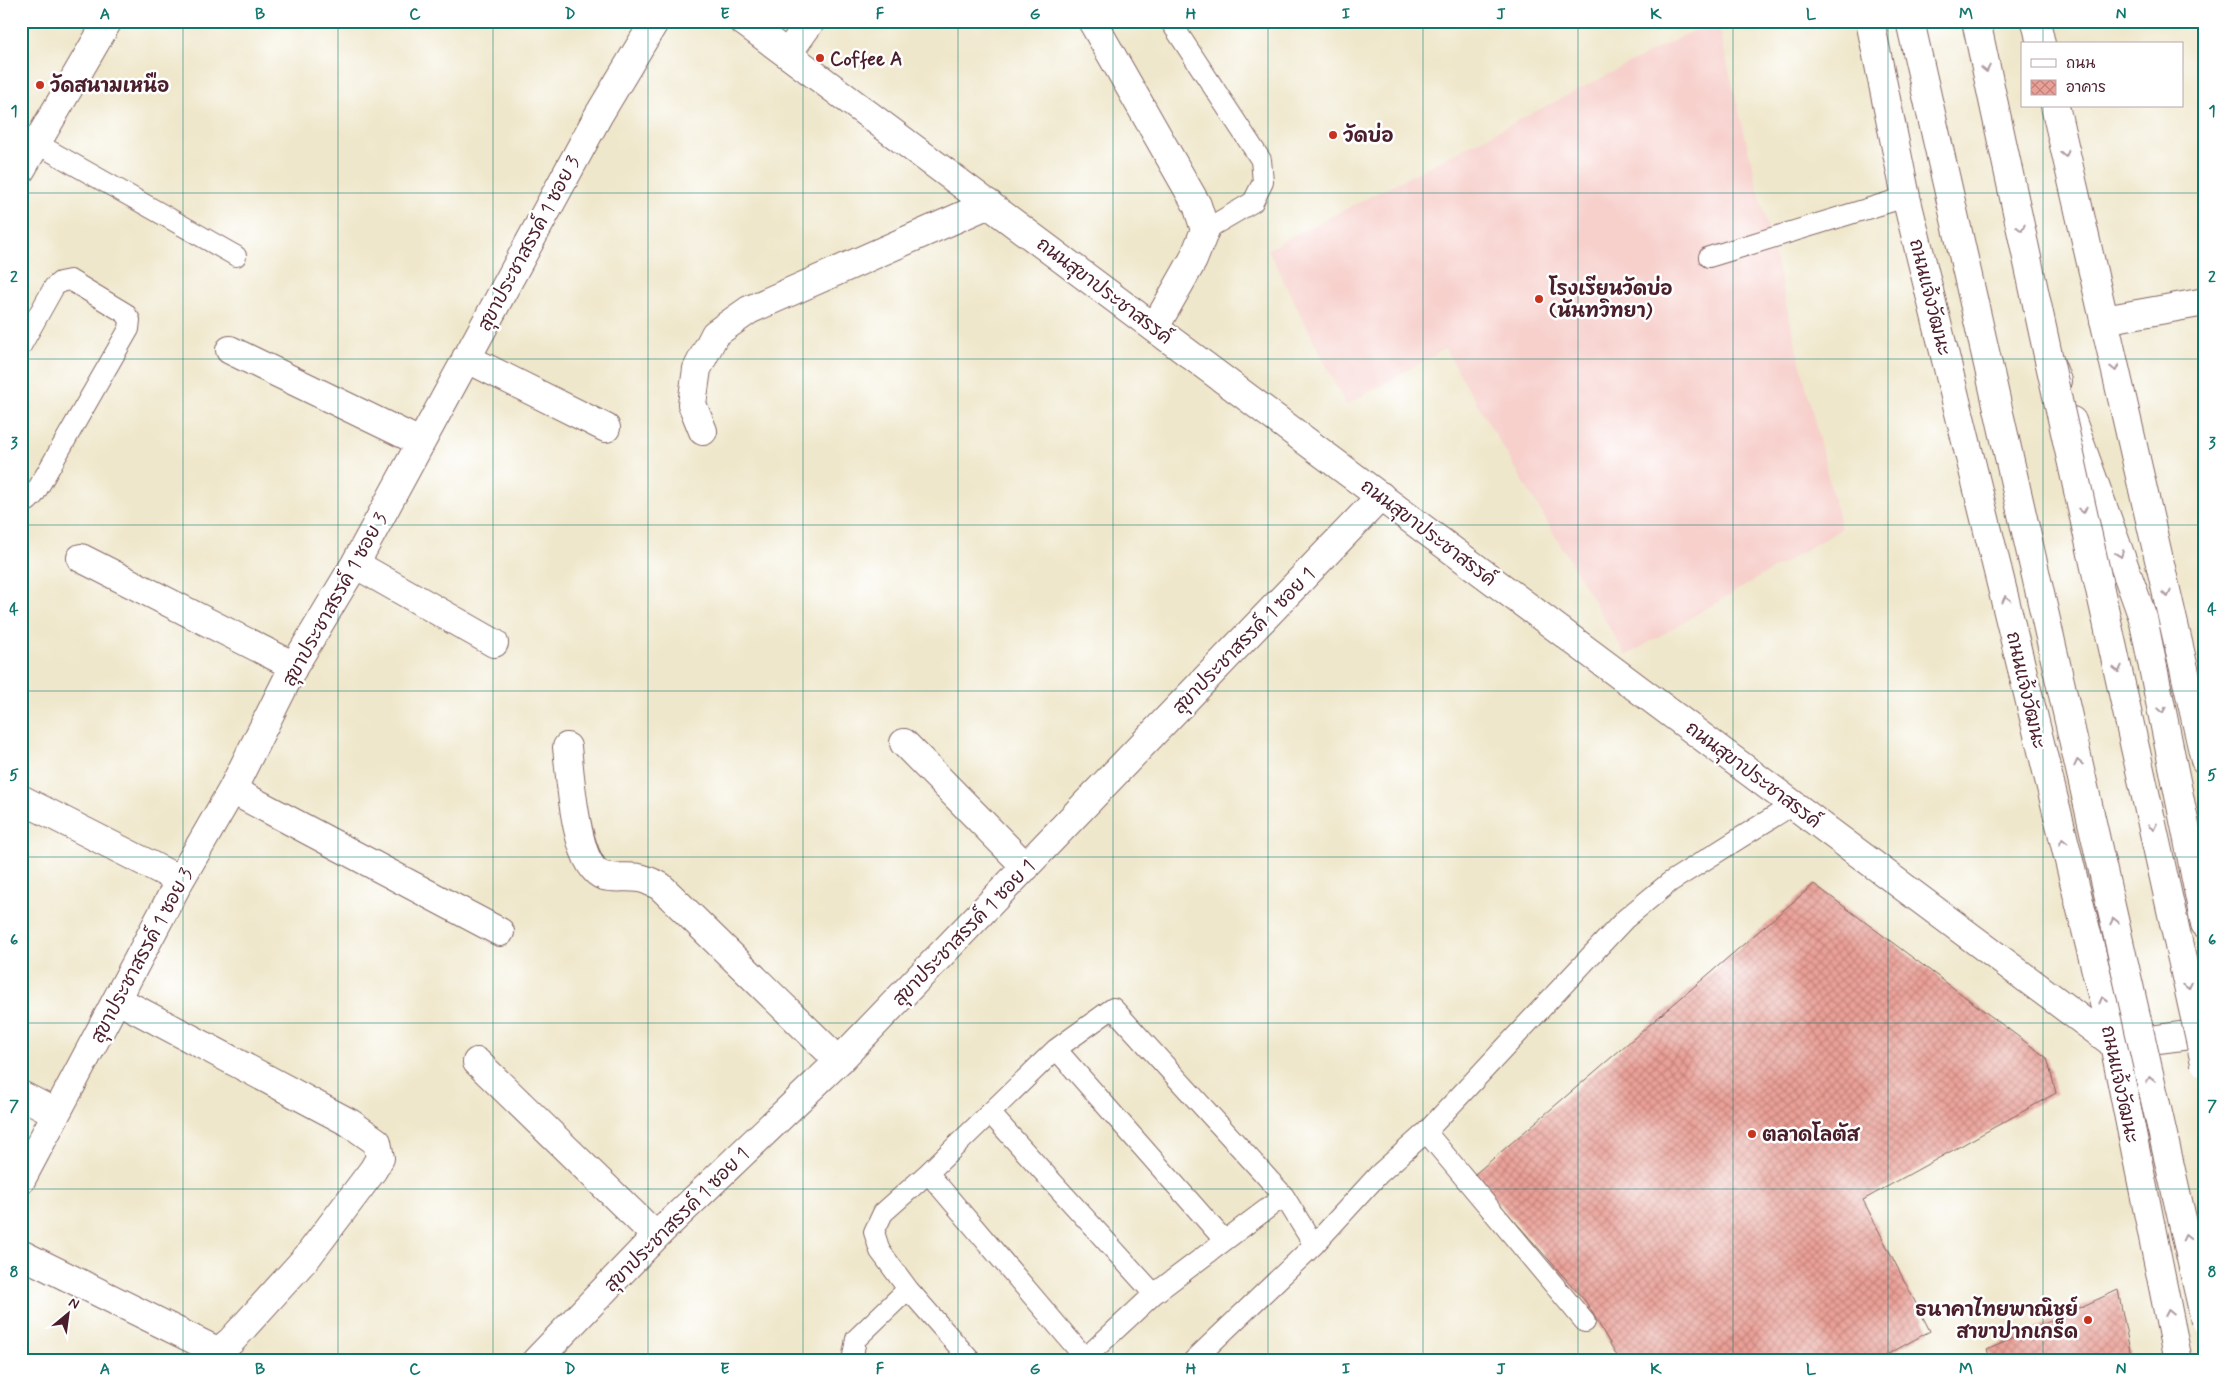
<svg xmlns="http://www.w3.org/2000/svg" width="2226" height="1382" viewBox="0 0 2226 1382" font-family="Mynerve,'Playpen Sans Thai',sans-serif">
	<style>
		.built { fill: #f7d0cc }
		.building { fill: url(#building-cross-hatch) }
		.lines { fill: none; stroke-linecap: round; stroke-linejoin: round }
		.service-casing { stroke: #846563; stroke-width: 22 }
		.minor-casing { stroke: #846563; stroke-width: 30 }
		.tertiary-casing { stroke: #846563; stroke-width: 30 }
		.secondary-casing { stroke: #846563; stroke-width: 30 }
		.primary-casing { stroke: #846563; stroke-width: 30 }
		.service { stroke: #fff; stroke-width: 20 }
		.minor { stroke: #fff; stroke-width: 28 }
		.tertiary { stroke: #fff; stroke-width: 28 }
		.secondary { stroke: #fff; stroke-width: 28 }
		.primary { stroke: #fff; stroke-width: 28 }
		.primary-bridge-casing { stroke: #846563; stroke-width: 30; stroke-linecap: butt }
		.primary-bridge { stroke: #fff; stroke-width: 28 }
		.oneway { stroke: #ae9aa0 }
		.grid { fill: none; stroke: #0f766e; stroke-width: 1; stroke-opacity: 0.55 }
		.poi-dot { fill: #c8321e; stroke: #fff; stroke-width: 2 }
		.labels { text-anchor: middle; stroke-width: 5; stroke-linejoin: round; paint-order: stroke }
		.poi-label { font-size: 19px; font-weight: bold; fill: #4a1f2b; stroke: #fff; text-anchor: start }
		.street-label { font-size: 19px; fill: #4a1f2b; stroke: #fff }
		.neatline { fill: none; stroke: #0f766e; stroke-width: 2 }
		.grid-label { font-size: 16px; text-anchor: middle; font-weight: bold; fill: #0f766e }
	</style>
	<defs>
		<pattern id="building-cross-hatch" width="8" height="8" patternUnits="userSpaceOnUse" patternTransform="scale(1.25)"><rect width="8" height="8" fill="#eba097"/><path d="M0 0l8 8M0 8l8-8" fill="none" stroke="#c0827b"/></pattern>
	</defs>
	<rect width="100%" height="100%" fill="#fff"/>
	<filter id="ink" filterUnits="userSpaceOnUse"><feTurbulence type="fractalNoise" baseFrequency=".02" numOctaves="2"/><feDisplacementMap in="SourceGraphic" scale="10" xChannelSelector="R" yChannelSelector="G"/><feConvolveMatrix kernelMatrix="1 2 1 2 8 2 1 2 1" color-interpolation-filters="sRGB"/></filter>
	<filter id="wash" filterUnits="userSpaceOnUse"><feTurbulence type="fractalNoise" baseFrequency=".0096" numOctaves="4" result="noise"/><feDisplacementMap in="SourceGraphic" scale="20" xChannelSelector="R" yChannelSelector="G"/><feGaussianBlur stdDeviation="1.12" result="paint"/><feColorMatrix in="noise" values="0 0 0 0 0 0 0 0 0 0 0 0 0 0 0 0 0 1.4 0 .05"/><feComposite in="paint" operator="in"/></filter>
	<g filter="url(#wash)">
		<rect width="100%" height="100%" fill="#efe7cb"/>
		<path class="built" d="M1712 21H1717L1841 529 1626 656 1445 349 1346 405 1268 249Z"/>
		<g id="blocks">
			<path class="building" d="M1814 884 2047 1058 2056 1093 1863 1200 1930 1331 1876 1361H1620L1586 1302 1474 1175Z
				M2118 1290 2132 1361H1992L1987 1350Z"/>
		</g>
	</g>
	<g filter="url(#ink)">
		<use href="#blocks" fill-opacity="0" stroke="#846563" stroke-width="1"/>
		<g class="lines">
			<g class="service-casing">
				<path id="service" d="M1170 21 1261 160 1263 182 1253 202 1205 230
					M36 143 236 256
					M1709 257 1906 197
					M21 346 54 287 60 282 70 280 125 313 130 320 129 329 34 495 28 501 21 503
					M1056 1049 1224 1240
					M990 1113 1154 1294
					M1426 1132 1585 1322
					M928 1173 1085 1358
					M908 1289 971 1361
					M852 1361 856 1339 908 1289 880 1251 874 1232 883 1213 928 1173 1056 1049 1113 1008 1284 1196
					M1082 1361 1154 1294 1284 1196 1314 1245 1379 1174 1426 1132 1625 919 1670 882 1794 804
					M1193 1361 1314 1245"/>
			</g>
			<g class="minor-casing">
				<path id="minor" d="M1092 21 1197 205 1205 230 1193 260 1155 327
					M788 53 811 21
					M230 350 420 442
					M466 358 606 428
					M703 431 692 404 697 369 715 334 749 310 989 204
					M81 558 294 666
					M355 564 494 643
					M904 743 1026 867
					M567 747C570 773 575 868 604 876 614 879 627 876 639 878 646 879 653 883 660 886L839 1061
					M232 790 500 932
					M21 799 180 880
					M118 1000 350 1123 377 1142 380 1158 373 1170 308 1256 231 1341 207 1361
					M477 1062 656 1236
					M21 1095 56 1113
					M21 1180 180 880 232 790 294 666 355 564 598 116 655 21
					M21 1254 217 1351
					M536 1361 656 1236 839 1061 1381 496"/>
			</g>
			<g class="tertiary-casing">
				<path id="tertiary" d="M743 21 2114 1044
					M21 170 108 21
					M2104 320 2205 302"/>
			</g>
			<g class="secondary-casing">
				<path id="secondary" d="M1870 21 1906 197 2114 1044 2178 1361
					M2036 21 2041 44
					M2055 106 2205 760
					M2119 1044 2205 1033"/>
			</g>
			<g class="primary-casing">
				<path id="primary" d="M1976 21 2049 360 2057 381
					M2072 421 2143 618 2205 924"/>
			</g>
			<use href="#service" class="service"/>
			<use href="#minor" class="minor"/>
			<use href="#tertiary" class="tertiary"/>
			<use href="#secondary" class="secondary"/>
			<use href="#primary" class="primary"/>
			<g class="primary-bridge-casing">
				<path id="primary-bridge" d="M1910 21 2205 1320
					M2049 360 2205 1063"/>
			</g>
			<use href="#primary-bridge" class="primary-bridge"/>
		</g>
		<defs><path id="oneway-chevron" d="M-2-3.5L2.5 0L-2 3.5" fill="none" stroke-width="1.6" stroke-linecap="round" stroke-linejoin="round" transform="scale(1.25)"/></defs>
		<g class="oneway">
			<use href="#oneway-chevron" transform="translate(1986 69) rotate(78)"/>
			<use href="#oneway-chevron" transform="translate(2065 154) rotate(77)"/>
			<use href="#oneway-chevron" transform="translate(2021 228) rotate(78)"/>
			<use href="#oneway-chevron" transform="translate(2115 368) rotate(77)"/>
			<use href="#oneway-chevron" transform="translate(2083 510) rotate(77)"/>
			<use href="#oneway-chevron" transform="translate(2120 554) rotate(70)"/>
			<use href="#oneway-chevron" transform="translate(2167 594) rotate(77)"/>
			<use href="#oneway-chevron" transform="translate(2006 599) rotate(-104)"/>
			<use href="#oneway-chevron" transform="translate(2118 669) rotate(77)"/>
			<use href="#oneway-chevron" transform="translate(2162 710) rotate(79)"/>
			<use href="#oneway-chevron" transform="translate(2078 763) rotate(-103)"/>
			<use href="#oneway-chevron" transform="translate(2153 827) rotate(78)"/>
			<use href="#oneway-chevron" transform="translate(2063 842) rotate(-103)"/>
			<use href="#oneway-chevron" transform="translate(2114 921) rotate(-103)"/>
			<use href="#oneway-chevron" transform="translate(2188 986) rotate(78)"/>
			<use href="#oneway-chevron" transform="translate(2103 1000) rotate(-104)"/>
			<use href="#oneway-chevron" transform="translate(2150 1080) rotate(-103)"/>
			<use href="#oneway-chevron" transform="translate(2186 1238) rotate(-103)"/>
			<use href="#oneway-chevron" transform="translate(2169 1313) rotate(-101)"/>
		</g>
	</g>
	<path class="grid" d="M183 21V1361M338 21V1361M493 21V1361M648 21V1361M803 21V1361M958 21V1361M1113 21V1361M1268 21V1361M1423 21V1361M1578 21V1361M1733 21V1361M1888 21V1361M2043 21V44M2043 106V1361M21 193H2205M21 359H2205M21 525H2205M21 691H2205M21 857H2205M21 1023H2205M21 1189H2205"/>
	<g class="poi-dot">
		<circle cx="820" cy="58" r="5"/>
		<circle cx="40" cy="85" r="5"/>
		<circle cx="1333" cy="135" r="5"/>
		<circle cx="1539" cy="299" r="5"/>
		<circle cx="1752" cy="1134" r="5"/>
		<circle cx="2088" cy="1320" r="5"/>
	</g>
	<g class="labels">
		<g class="poi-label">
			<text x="830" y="65">Coffee A</text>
			<text x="50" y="92">วัดสนามเหนือ</text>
			<text x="1343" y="142">วัดบ่อ</text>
			<text x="1549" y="295">โรงเรียนวัดบ่อ<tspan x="1549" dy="22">(นันทวิทยา)</tspan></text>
			<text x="1762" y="1141">ตลาดโลตัส</text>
			<text x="2078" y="1316" text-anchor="end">ธนาคาไทยพาณิชย์<tspan x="2078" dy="22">สาขาปากเกร็ด</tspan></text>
		</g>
		<g class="street-label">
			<text transform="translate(528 243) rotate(-62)" y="7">สุขาประชาสรรค์ 1 ซอย 3</text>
			<text transform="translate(1105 290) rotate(37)" y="7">ถนนสุขาประชาสรรค์</text>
			<text transform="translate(1931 297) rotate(76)" y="7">ถนนแจ้งวัฒนะ</text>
			<text transform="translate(1429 532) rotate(37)" y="7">ถนนสุขาประชาสรรค์</text>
			<text transform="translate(334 599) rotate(-61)" y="7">สุขาประชาสรรค์ 1 ซอย 3</text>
			<text transform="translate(1243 640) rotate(-46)" y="7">สุขาประชาสรรค์ 1 ซอย 1</text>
			<text transform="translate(2027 690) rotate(77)" y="7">ถนนแจ้งวัฒนะ</text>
			<text transform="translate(1754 774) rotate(37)" y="7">ถนนสุขาประชาสรรค์</text>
			<text transform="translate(963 932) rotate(-46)" y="7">สุขาประชาสรรค์ 1 ซอย 1</text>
			<text transform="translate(141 955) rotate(-62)" y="7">สุขาประชาสรรค์ 1 ซอย 3</text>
			<text transform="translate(2121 1084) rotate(78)" y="7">ถนนแจ้งวัฒนะ</text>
			<text transform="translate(676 1219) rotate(-45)" y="7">สุขาประชาสรรค์ 1 ซอย 1</text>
		</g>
	</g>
	<rect width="2226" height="1382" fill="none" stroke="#fff" stroke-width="55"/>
	<rect x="2021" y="42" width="162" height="65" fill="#ffffff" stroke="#b7a5aa"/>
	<rect x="2031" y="59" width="25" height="8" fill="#ffffff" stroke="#b7a5aa"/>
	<text x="2066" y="68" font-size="15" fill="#4a1f2b">ถนน</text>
	<rect x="2031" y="80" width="25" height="15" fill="url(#building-cross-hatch)" stroke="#b7a5aa"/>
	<text x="2066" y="92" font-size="15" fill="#4a1f2b">อาคาร</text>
	<g transform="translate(68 1314) rotate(29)" stroke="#ffffff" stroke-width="4" paint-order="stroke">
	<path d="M0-4L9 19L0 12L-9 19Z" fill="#4a1f2b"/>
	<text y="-8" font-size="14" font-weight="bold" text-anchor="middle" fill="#4a1f2b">N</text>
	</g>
	<rect x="28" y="28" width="2170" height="1326" class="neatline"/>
	<g class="grid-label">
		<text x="105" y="19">A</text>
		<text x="260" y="19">B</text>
		<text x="415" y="19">C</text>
		<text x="570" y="19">D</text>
		<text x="725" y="19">E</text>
		<text x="880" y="19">F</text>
		<text x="1035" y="19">G</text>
		<text x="1191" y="19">H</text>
		<text x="1346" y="19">I</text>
		<text x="1501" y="19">J</text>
		<text x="1656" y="19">K</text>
		<text x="1811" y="19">L</text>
		<text x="1966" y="19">M</text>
		<text x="2121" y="19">N</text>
		<text x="14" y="116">1</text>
		<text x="2212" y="116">1</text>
		<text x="14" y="282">2</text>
		<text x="2212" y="282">2</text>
		<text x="14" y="448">3</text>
		<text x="2212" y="448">3</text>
		<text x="14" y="614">4</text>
		<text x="2212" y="614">4</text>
		<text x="14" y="780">5</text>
		<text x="2212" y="780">5</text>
		<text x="14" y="945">6</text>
		<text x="2212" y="945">6</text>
		<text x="14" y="1111">7</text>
		<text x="2212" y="1111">7</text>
		<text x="14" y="1277">8</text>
		<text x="2212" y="1277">8</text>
		<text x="105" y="1374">A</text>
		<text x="260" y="1374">B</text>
		<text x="415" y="1374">C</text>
		<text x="570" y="1374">D</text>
		<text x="725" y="1374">E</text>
		<text x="880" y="1374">F</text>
		<text x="1035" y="1374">G</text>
		<text x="1191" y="1374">H</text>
		<text x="1346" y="1374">I</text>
		<text x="1501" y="1374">J</text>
		<text x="1656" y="1374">K</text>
		<text x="1811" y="1374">L</text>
		<text x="1966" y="1374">M</text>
		<text x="2121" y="1374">N</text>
	</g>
</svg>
